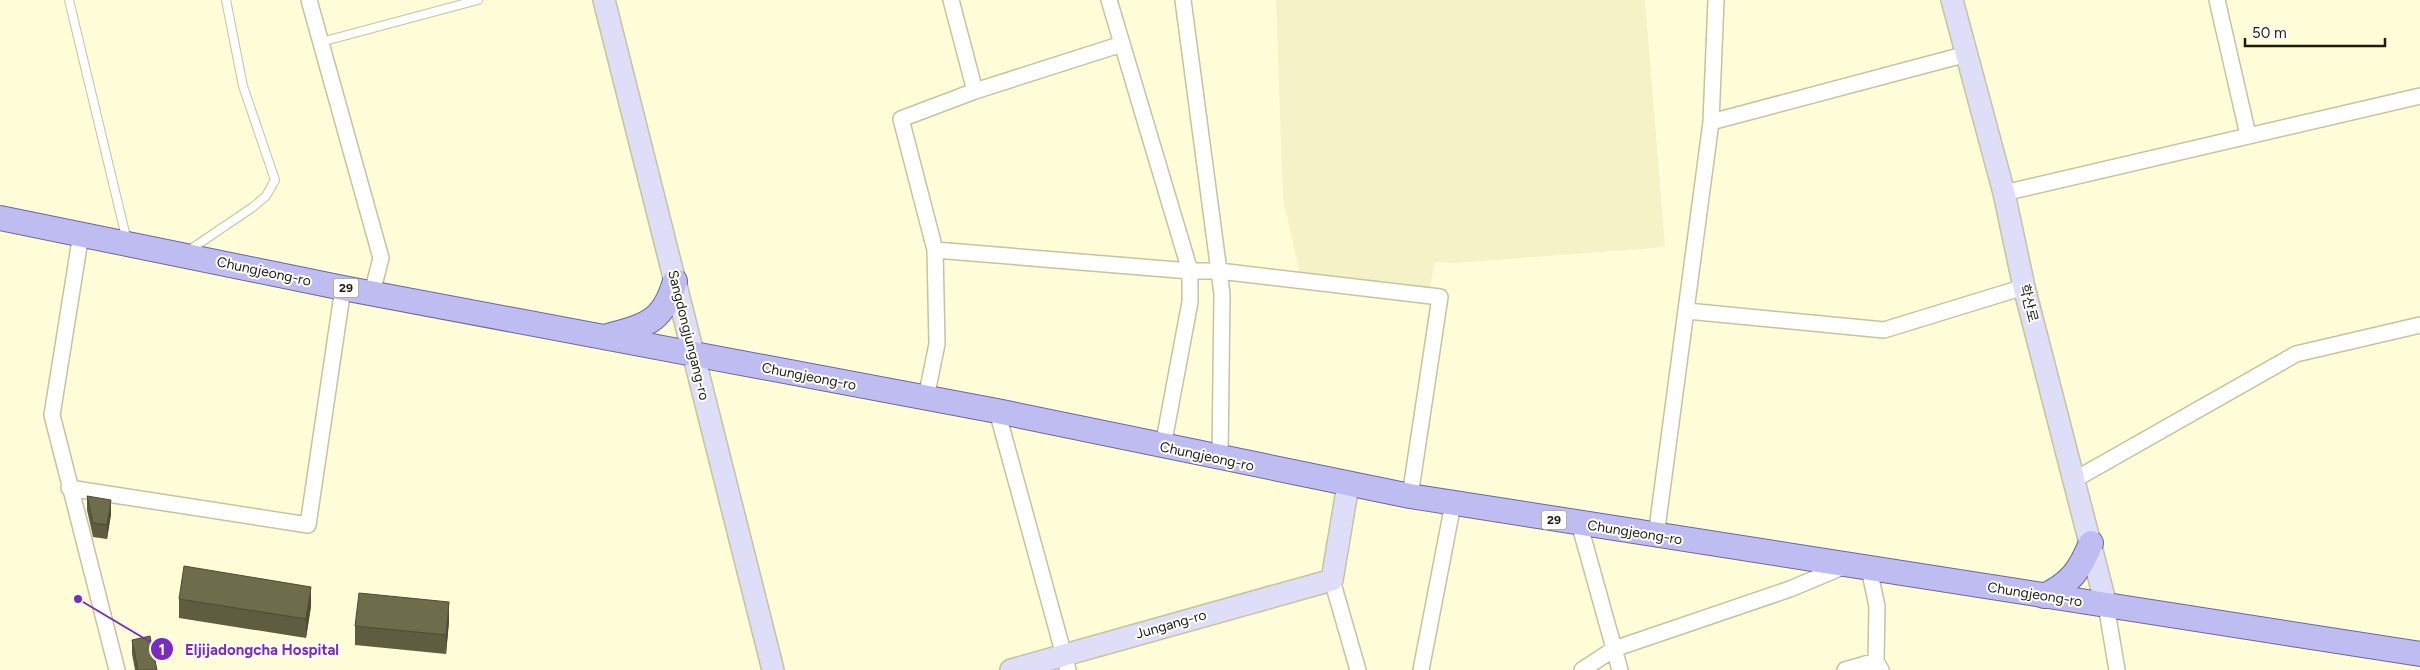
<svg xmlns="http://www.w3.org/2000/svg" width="2420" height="670" viewBox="0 0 2420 670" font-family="Figtree,'Noto Sans KR',sans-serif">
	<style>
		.built { fill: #f4f2c6 }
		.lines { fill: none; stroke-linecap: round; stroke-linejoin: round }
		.lane-casing { stroke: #c5c3a0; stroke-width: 10 }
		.street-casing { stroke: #c5c3a0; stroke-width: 18 }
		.secondary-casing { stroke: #c5c3a0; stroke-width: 24 }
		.primary-casing { stroke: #6a679d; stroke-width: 26 }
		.lane { stroke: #fff; stroke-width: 8 }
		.street { stroke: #fff; stroke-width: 15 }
		.secondary { stroke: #dfdef8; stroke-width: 21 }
		.primary { stroke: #bfbcf2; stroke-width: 24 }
		.wall { fill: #5e5d40 }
		.shaded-wall { fill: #4c4c34 }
		.building { fill: #6d6c4b; stroke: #4c4c34 }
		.labels { text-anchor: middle; stroke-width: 4; stroke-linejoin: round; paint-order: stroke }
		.shield { fill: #fff; stroke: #616057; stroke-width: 1 }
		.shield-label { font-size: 12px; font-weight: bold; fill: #1d1c0f }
		.street-label { font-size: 14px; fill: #1d1c0f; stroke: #fff }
		.leader { fill: none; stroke: #7b2cbf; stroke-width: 2 }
		.callout-dot { fill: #7b2cbf; stroke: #fff; stroke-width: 2 }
		.mark-label { font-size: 15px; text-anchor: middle; font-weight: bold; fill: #fff }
		.callout-label { font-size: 15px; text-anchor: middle; font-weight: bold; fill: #7b2cbf; stroke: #fff; stroke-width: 4; stroke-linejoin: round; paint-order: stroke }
	</style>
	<rect width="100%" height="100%" fill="#fefdd8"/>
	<path class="built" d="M1276 0H1645L1665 247 1455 263 1435 262 1430 287 1300 274 1283 198Z"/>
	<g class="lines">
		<g class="lane-casing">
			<path id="lane" d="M69 0 127 241
				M321 42 478 0
				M188 251 253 207 266 196 275 180 243 86 226 0"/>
		</g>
		<g class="street-casing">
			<path id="street" d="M309 0 381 258 372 293
				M1109 0 1190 271V302L1163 446
				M1183 0 1222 294 1220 458
				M2217 0 2248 135
				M975 91 1122 44
				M1711 122 1967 54
				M2004 193 2420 96
				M81 234 52 415 117 670
				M935 250 1190 271H1219L1440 297 1410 496
				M1687 311 1884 330 2024 287
				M926 398 937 344 935 250 901 119 975 91 951 0
				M997 411 1068 670
				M2074 480 2296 354 2420 325
				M69 488 308 525 343 288
				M1579 523 1620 670
				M1656 536 1711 122 1716 0
				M1869 569 1877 606 1876 661 1881 670
				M1332 580 1358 670
				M2106 605 2117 670
				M1421 670 1453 504
				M1582 670 1614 649 1790 589 1845 566
				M1845 670 1876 661"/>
		</g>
		<g class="secondary-casing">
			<path id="secondary" d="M604 0 773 670
				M1952 0 2004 193 2024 287 2106 605
				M1011 670 1332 580 1348 485"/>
		</g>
		<g class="primary-casing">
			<path id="primary" d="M0 218 343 288 997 411 1410 496 2420 654
				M608 336C646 325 663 323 675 281
				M2044 596C2071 583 2080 570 2091 543"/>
		</g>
		<use href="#lane" class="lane"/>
		<use href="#street" class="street"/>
		<use href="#secondary" class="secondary"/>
		<use href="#primary" class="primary"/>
	</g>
	<path class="wall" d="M87 496 111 514 107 539 93 537 87 510Z
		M179 599 311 606 306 638 179 618Z
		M449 621 446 654 355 645V626Z
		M132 640 157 670H135L132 654Z"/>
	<path class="shaded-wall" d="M111 500V514L107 539V525Z
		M311 587V606L306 638V619Z
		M449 602V621L446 654V635Z"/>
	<path class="building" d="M87 496 111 500 107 525 93 523Z
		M184 566 311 587 306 619 179 599Z
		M359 593 449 602 446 635 355 626Z
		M150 636 157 670H138L132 640Z"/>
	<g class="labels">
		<g class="shield">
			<rect x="333.5" y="278.5" width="25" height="19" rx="4"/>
			<rect x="1541.5" y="510.5" width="25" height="19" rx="4"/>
		</g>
		<g class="shield-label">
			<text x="346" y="292">29</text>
			<text x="1554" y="524">29</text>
		</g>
		<g class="street-label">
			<text transform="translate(264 271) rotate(12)" y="5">Chungjeong-ro</text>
			<text transform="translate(2029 303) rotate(76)" y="5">학산로</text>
			<text transform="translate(689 335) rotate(76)" y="5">Sangdongjungang-ro</text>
			<text transform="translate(809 376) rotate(11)" y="5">Chungjeong-ro</text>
			<text transform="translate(1207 456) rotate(12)" y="5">Chungjeong-ro</text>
			<text transform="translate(1635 532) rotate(9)" y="5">Chungjeong-ro</text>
			<text transform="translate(2035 594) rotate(9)" y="5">Chungjeong-ro</text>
			<text transform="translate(1171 624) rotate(-16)" y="5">Jungang-ro</text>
		</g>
	</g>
	<path class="leader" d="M78 599L162 649"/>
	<g class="callout-dot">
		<circle cx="78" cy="599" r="5"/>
		<circle cx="162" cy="649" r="12"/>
	</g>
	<g class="mark-label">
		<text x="162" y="655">1</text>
	</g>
	<g class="callout-label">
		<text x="262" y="655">Eljijadongcha Hospital</text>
	</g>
	<path d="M2245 38v8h140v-8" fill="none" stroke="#1d1c0f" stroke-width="2.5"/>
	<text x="2252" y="38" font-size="15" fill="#1d1c0f" stroke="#ffffff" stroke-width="4" paint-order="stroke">50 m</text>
</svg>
